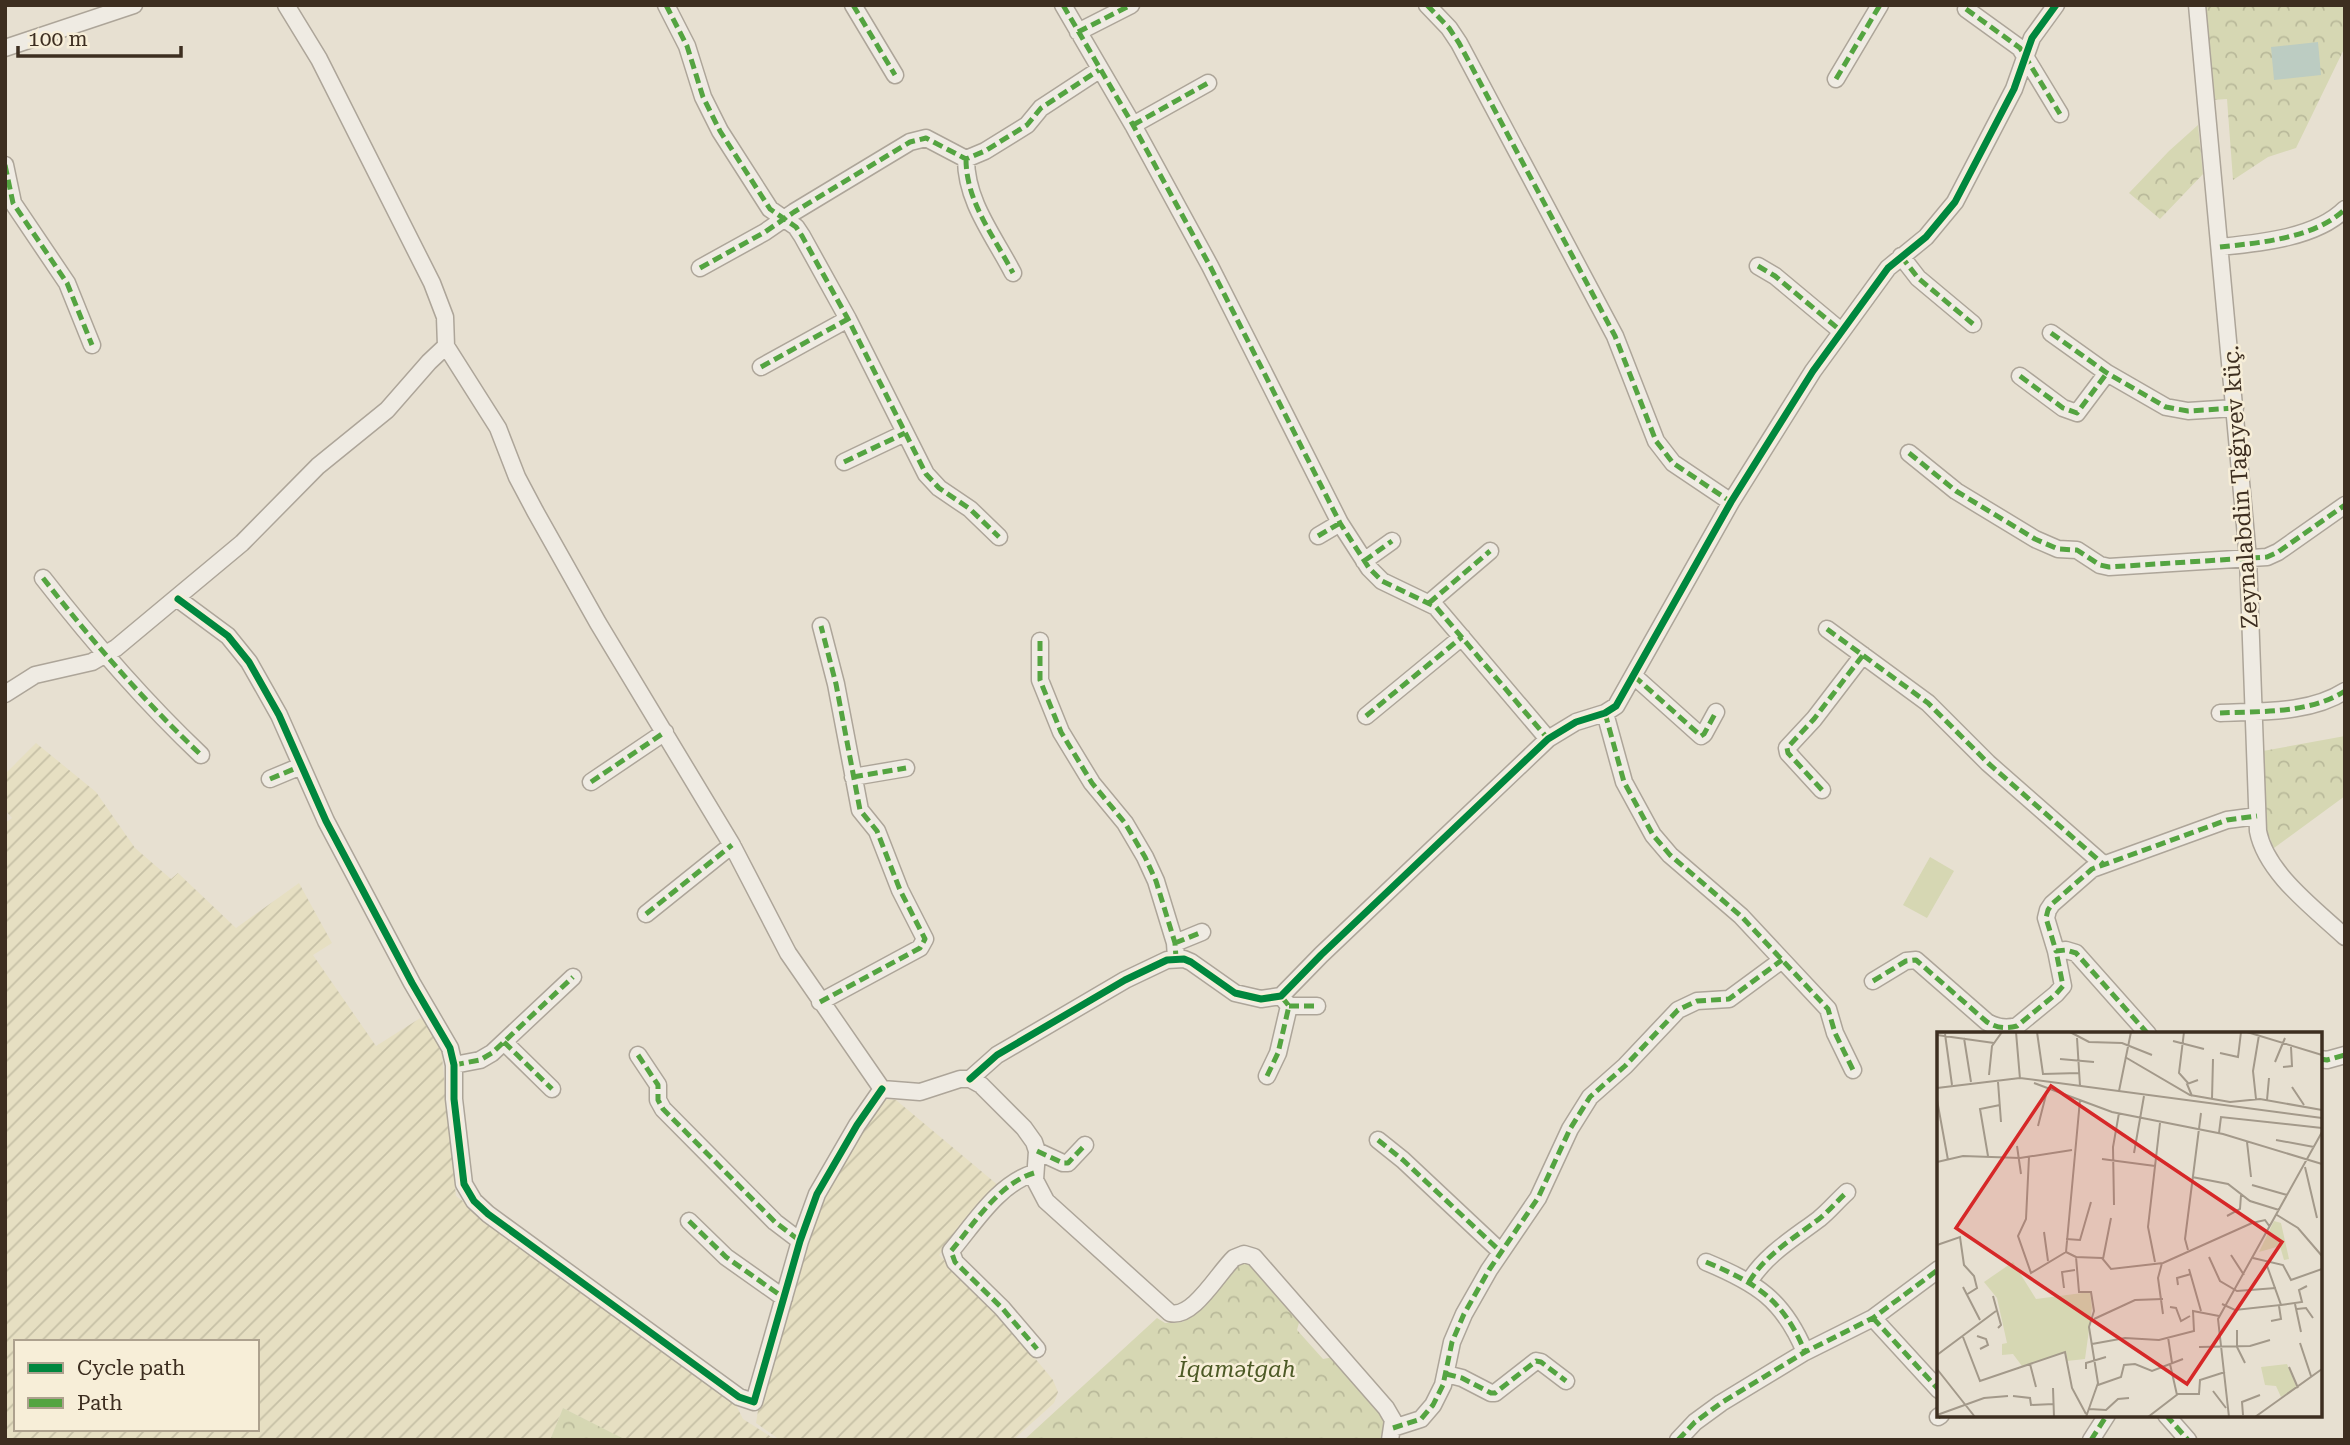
<svg xmlns="http://www.w3.org/2000/svg" width="2350" height="1445" viewBox="0 0 2350 1445" font-family="'Roboto Serif',serif">
	<style>
		.farmland { fill: url(#farmland-furrows); fill-rule: evenodd }
		.park { fill: url(#park-crowns) }
		.pitch { fill: #d6d7b3 }
		.water { fill: #bcccc2 }
		.lines { fill: none; stroke-linecap: round; stroke-linejoin: round }
		.minor-casing { stroke: #ada599; stroke-width: 19 }
		.minor { stroke: #efebe3; stroke-width: 16 }
		.quiet { stroke: #54a441; stroke-width: 5; stroke-dasharray: 10 5; stroke-linecap: butt }
		.cycleway-casing { stroke: #f7eed8; stroke-width: 11 }
		.cycleway { stroke: #00873e; stroke-width: 7 }
		.labels { text-anchor: middle; stroke-width: 5; stroke-linejoin: round; paint-order: stroke }
		.street-label { font-size: 23px; fill: #3d2e20; stroke: #f7eed8 }
		.park-label { font-size: 23px; font-style: italic; fill: #4d5a26; stroke: #f7eed8 }
		.inset-road { fill: none; stroke: #a3998a; stroke-width: 2 }
		.view { fill: #d62828; fill-opacity: 0.15; stroke: #d62828; stroke-width: 3.5 }
		.inset-edge { fill: none; stroke: #3d2e20; stroke-width: 3.5 }
	</style>
	<defs>
		<pattern id="farmland-furrows" width="10" height="10" patternUnits="userSpaceOnUse" patternTransform="scale(1.75)"><rect width="10" height="10" fill="#e6dfc2"/><path d="M-1 1l2-2M0 10L10 0M9 11l2-2" fill="none" stroke="#c6c0a6"/></pattern>
		<pattern id="park-crowns" width="20" height="18" patternUnits="userSpaceOnUse" patternTransform="scale(1.75)"><rect width="20" height="18" fill="#d6d7b3"/><path d="M2 6a3 3 0 1 1 6 0M12 15a3 3 0 1 1 6 0" fill="none" stroke="#b9b99a"/></pattern>
	</defs>
	<rect width="100%" height="100%" fill="#e7e0d1"/>
	<path class="farmland" d="M36 743 96 792 135 848 171 879 178 873 236 928 299 883 332 943 313 955 376 1046 422 1017 441 1046 456 1196 736 1405 743 1419 776 1440H625L563 1408 550 1440H5V823L12 818 5 810V774ZM16 1342H257V1429H16Z
		M887 1099 896 1100 999 1186 939 1255 1006 1323 1053 1380 1058 1392 1054 1403 1013 1440H780L756 1423 760 1398 826 1191 881 1101Z"/>
	<path class="park" d="M2203 5H2345V47L2296 148 2268 157 2233 180 2227 99 2212 100Z
		M2198 125 2203 174 2160 219 2129 193 2169 151Z
		M2345 736V796L2274 848 2266 829 2263 751Z
		M1241 1260 1247 1261 1300 1319 1297 1330 1323 1359 1334 1357 1382 1415 1384 1424 1380 1440H1024L1157 1318 1165 1323 1183 1322Z
		M563 1408 626 1440H550Z"/>
	<path class="pitch" d="M1930 857 1954 871 1927 918 1903 905Z"/>
	<path class="water" d="M2318 42 2321 75 2274 80 2271 47Z"/>
	<g class="lines">
		<g class="minor-casing">
			<path id="minor" d="M286 5 319 59 432 283 445 317 446 346 498 428 517 477 535 511 598 623 732 845 788 953 882 1089
				M666 5 687 46 703 97 720 131 770 209 796 227 802 236 848 319 926 474 939 488 970 509 999 537
				M853 5 895 75
				M1063 5 1133 125 1210 266 1340 523 1369 568 1382 581 1436 607 1548 739
				M1427 5 1449 28 1459 43 1615 336 1656 441 1673 463 1731 502
				M2197 5 2248 558 2258 831C2266 873 2314 908 2345 937
				M1966 9 2020 48 2060 114
				M1078 32 1131 5
				M5 48 134 5
				M1836 79 1880 5
				M1133 125 1208 83
				M966 159C966 202 994 236 1013 273
				M5 165 13 203 67 283 92 345
				M2220 247C2259 243 2316 238 2345 209
				M1901 256 1918 278 1973 324
				M1758 266 1775 276 1841 331
				M700 268 765 232 794 212 910 142 926 138 966 159 985 151 1027 125 1041 108 1099 70
				M2051 333 2107 373 2166 407 2188 411 2235 408
				M761 367 848 319
				M2020 376 2063 408 2077 413 2107 373
				M1909 453 1956 491 2035 539 2058 549 2077 550 2100 565 2109 567 2267 557 2278 552 2345 505
				M844 462 905 433
				M1318 536 1340 523
				M1364 561 1392 541
				M43 578C92 641 143 700 201 755
				M178 599 228 636 249 662 279 715 326 821 412 983 450 1048 454 1065V1099L464 1184 474 1201 488 1214 739 1397 754 1402 800 1241 817 1194 857 1125 882 1089
				M1429 603 1490 551
				M1827 629 1928 703 1988 763 2103 864
				M1040 641V680L1061 732 1092 783 1125 823 1145 857 1156 881 1175 943 1176 958
				M1634 676 1701 736 1704 734 1716 712
				M5 694 35 675 92 662 116 648 242 543 318 466 387 410 429 362 446 346
				M1605 713 1624 782 1653 835 1670 855 1741 916 1828 1009 1835 1033 1853 1070
				M2220 713C2260 711 2309 714 2345 691
				M1366 716 1462 637
				M853 777 906 768
				M270 779 301 766
				M591 782 665 732
				M1822 790 1788 753 1787 748 1814 719 1863 655
				M646 914 732 845
				M1175 943 1202 932
				M1873 981 1906 961 1916 960 1987 1022C1997 1028 2006 1029 2017 1026L2056 994 2063 986 2056 951
				M820 1002 920 948 925 939 900 890 877 831 860 810 836 684 821 626
				M1289 1006H1317
				M2148 1034 2076 953 2066 950 2056 951 2046 918 2048 910 2052 904 2092 869 2227 820 2257 816
				M504 1042 552 1089
				M638 1055 658 1085V1100L663 1109 775 1222 800 1241
				M2320 1059 2327 1060 2345 1055
				M454 1065 480 1060 492 1053 573 977
				M1267 1076 1278 1053 1289 1006 1281 996
				M970 1079 997 1055 1125 980 1167 960 1184 959 1191 962 1235 993 1261 999 1281 996 1321 955 1548 739 1576 722 1605 713 1616 706 1731 502 1813 371 1888 268 1926 237 1955 202 2014 89 2032 38 2056 5
				M882 1089 920 1092 960 1079H970L981 1085 1024 1128 1034 1142 1037 1151 1035 1180 1046 1201 1170 1313C1193 1319 1218 1273 1234 1258L1244 1254 1254 1257 1386 1408 1393 1420 1390 1440
				M1378 1140 1403 1160 1501 1252
				M1037 1151 1063 1163H1068L1085 1145
				M1034 1173C998 1184 974 1224 951 1251L955 1262 1002 1308 1037 1349
				M689 1221 726 1257 784 1298
				M1706 1262C1756 1283 1783 1299 1805 1352
				M1749 1282C1765 1255 1794 1238 1819 1219 1829 1211 1837 1201 1847 1192
				M1873 1318 1939 1390
				M1446 1374 1462 1378 1491 1393H1495L1536 1361 1541 1362 1566 1381
				M2166 1415 2188 1440
				M1938 1417 1941 1415
				M1393 1428 1421 1419 1433 1405 1443 1385 1452 1342 1464 1314 1489 1270 1538 1198 1570 1129 1590 1097 1625 1066 1678 1010 1697 1001 1729 999 1782 960
				M1678 1440 1695 1422 1721 1403 1805 1352 1873 1318 1939 1269
				M2091 1440 2107 1415"/>
		</g>
		<use href="#minor" class="minor"/>
		<path class="quiet" d="M666 5 687 46 703 97 720 131 770 209 796 227 802 236 848 319 926 474 939 488 970 509 999 537
			M853 5 895 75
			M1063 5 1133 125 1210 266 1340 523 1369 568 1382 581 1436 607 1548 739
			M1427 5 1449 28 1459 43 1615 336 1656 441 1673 463 1731 502
			M1966 9 2020 48 2060 114
			M1078 32 1131 5
			M1836 79 1880 5
			M1133 125 1208 83
			M966 159C966 202 994 236 1013 273
			M5 165 13 203 67 283 92 345
			M2220 247C2259 243 2316 238 2345 209
			M1901 256 1918 278 1973 324
			M1758 266 1775 276 1841 331
			M700 268 765 232 794 212 910 142 926 138 966 159 985 151 1027 125 1041 108 1099 70
			M2051 333 2107 373 2166 407 2188 411 2235 408
			M761 367 848 319
			M2020 376 2063 408 2077 413 2107 373
			M1909 453 1956 491 2035 539 2058 549 2077 550 2100 565 2109 567 2267 557 2278 552 2345 505
			M844 462 905 433
			M1318 536 1340 523
			M1364 561 1392 541
			M43 578C92 641 143 700 201 755
			M1429 603 1490 551
			M1827 629 1928 703 1988 763 2103 864
			M1040 641V680L1061 732 1092 783 1125 823 1145 857 1156 881 1175 943 1176 958
			M1634 676 1701 736 1704 734 1716 712
			M1605 713 1624 782 1653 835 1670 855 1741 916 1828 1009 1835 1033 1853 1070
			M2220 713C2260 711 2309 714 2345 691
			M1366 716 1462 637
			M853 777 906 768
			M270 779 301 766
			M591 782 665 732
			M1822 790 1788 753 1787 748 1814 719 1863 655
			M646 914 732 845
			M1175 943 1202 932
			M1873 981 1906 961 1916 960 1987 1022C1997 1028 2006 1029 2017 1026L2056 994 2063 986 2056 951
			M820 1002 920 948 925 939 900 890 877 831 860 810 836 684 821 626
			M1289 1006H1317
			M2148 1034 2076 953 2066 950 2056 951 2046 918 2048 910 2052 904 2092 869 2227 820 2257 816
			M504 1042 552 1089
			M638 1055 658 1085V1100L663 1109 775 1222 800 1241
			M2320 1059 2327 1060 2345 1055
			M454 1065 480 1060 492 1053 573 977
			M1267 1076 1278 1053 1289 1006 1281 996
			M1378 1140 1403 1160 1501 1252
			M1037 1151 1063 1163H1068L1085 1145
			M1034 1173C998 1184 974 1224 951 1251L955 1262 1002 1308 1037 1349
			M689 1221 726 1257 784 1298
			M1706 1262C1756 1283 1783 1299 1805 1352
			M1749 1282C1765 1255 1794 1238 1819 1219 1829 1211 1837 1201 1847 1192
			M1873 1318 1939 1390
			M1446 1374 1462 1378 1491 1393H1495L1536 1361 1541 1362 1566 1381
			M2166 1415 2188 1440
			M1938 1417 1941 1415
			M1393 1428 1421 1419 1433 1405 1443 1385 1452 1342 1464 1314 1489 1270 1538 1198 1570 1129 1590 1097 1625 1066 1678 1010 1697 1001 1729 999 1782 960
			M1678 1440 1695 1422 1721 1403 1805 1352 1873 1318 1939 1269
			M2091 1440 2107 1415"/>
		<g class="cycleway-casing">
			<path id="cycleway" d="M178 599 228 636 249 662 279 715 326 821 412 983 450 1048 454 1065V1099L464 1184 474 1201 488 1214 739 1397 754 1402 800 1241 817 1194 857 1125 882 1089
				M970 1079 997 1055 1125 980 1167 960 1184 959 1191 962 1235 993 1261 999 1281 996 1321 955 1548 739 1576 722 1605 713 1616 706 1731 502 1813 371 1888 268 1926 237 1955 202 2014 89 2032 38 2056 5"/>
		</g>
		<use href="#cycleway" class="cycleway"/>
	</g>
	<g class="labels">
		<g class="street-label">
			<text transform="translate(2240 487) rotate(-94)" y="8">Zeynalabdin Tağıyev küç.</text>
		</g>
		<g class="park-label">
			<text x="1237" y="1377">İqamətgah</text>
		</g>
	</g>
	<g transform="translate(1937 1032)">
		<rect width="385" height="385" fill="#e7e0d1"/>
		<path d="M350 332 360 356 344 365 339 354 328 353 324 335Z" fill="#d6d7b3"/>
		<path d="M337 189 344 191 352 227 347 228 343 214 322 220ZM76 230 99 267 153 260 155 276 148 327 130 329 129 320 85 334 76 322 65 323V312L70 311 60 266 47 250Z" fill="#d6d7b3"/>
		<path class="inset-road" d="M79 0 83 47M100 0 106 42 142 41M133 0 152 10 185 11 215 23M247 0 242 41 251 51M310 0 385 23M8 2 15 53M0 3 57 11M27 6 34 50M140 6 143 54M236 9 267 17M283 21 301 25 304 0M188 25 253 63 293 70 323 67 385 78M123 27 157 30M338 30 348 6M346 35 355 34 354 15M52 43 55 14 65 0M61 50 64 90M97 51 175 80 286 102 385 132M355 55 367 73M0 56 83 46 385 86M182 59 194 0M255 64 250 52 261 48M275 67 276 27M319 67 316 39 322 3M0 68 11 128M330 68 332 46M101 94 110 59M282 101 284 85 385 96M339 108 377 115M310 110 314 145M80 114 84 142M197 121 207 64M51 124 43 77 63 73M92 125 89 187 81 204 94 241 129 220M165 127 218 134M0 130 26 124 83 126 135 118M368 135 380 186M255 145 291 152 313 169 342 178M315 153 350 163M177 173 176 115 182 81M340 183 361 196 385 224M290 184 303 177 304 163M107 200 111 229M129 207 143 208 154 170M0 213 23 205 27 233 37 244 40 256 29 263M251 218 248 207 264 81M129 220 139 225 142 260H154L157 279 152 295 161 351 149 385M129 220 143 68M294 223 307 243M138 225 165 226 174 237 226 231 315 191 328 188 333 195M272 225 283 249 300 259 339 256M316 226 346 233 354 248 385 237M166 227 174 186M218 230 211 195 223 91M225 231 221 246 226 282M252 237 264 279M241 253 240 246 254 242M26 255 43 288M127 256 125 240 138 238M56 264 64 293 61 296M285 272 298 278 344 273 329 231M358 272 364 300M344 273 365 270 362 258 370 254M233 275 239 276 244 289 253 284M360 277 369 276 376 286M157 287 198 268 226 267M334 289 344 287 342 274M300 298V315L308 331M40 304 49 307 51 313 43 317M26 305 43 349 128 320 135 356 149 382M231 305 235 331M363 311 374 344M155 312 188 306 222 308 257 299 256 279 282 284M262 315 313 314 333 308M0 323 59 279M93 332 99 355M233 332 240 363M352 335 361 356M0 337 38 385M149 337V331L169 325M161 353 184 345 187 333 198 332 215 339 246 327M116 356 117 385M276 359 289 376M76 364 93 366 94 373 117 372M152 377 169 378 181 367 192 366M0 383 47 366 71 364M306 383 305 370 323 363M211 385 241 362H262L263 348 288 340M292 385 281 287 385 100M318 385 385 337"/>
		<path class="view" d="M114 54 345 210 250 352 19 196Z"/>
		<rect width="385" height="385" class="inset-edge"/>
	</g>
	<rect width="2350" height="1445" fill="none" stroke="#3d2e20" stroke-width="14"/>
	<rect x="14" y="1340" width="245" height="91" fill="#f7eed8" stroke="#ada18e" stroke-width="2"/>
	<rect x="28" y="1363" width="35" height="10" fill="#00873e" stroke="#ada18e" stroke-width="2"/>
	<text x="77" y="1375" font-size="21" fill="#3d2e20">Cycle path</text>
	<rect x="28" y="1398" width="35" height="10" fill="#54a441" stroke="#ada18e" stroke-width="2"/>
	<text x="77" y="1410" font-size="21" fill="#3d2e20">Path</text>
	<path d="M18 46v10h163v-10" fill="none" stroke="#3d2e20" stroke-width="3.5"/>
	<text x="28" y="46" font-size="21" fill="#3d2e20" stroke="#f7eed8" stroke-width="5" paint-order="stroke">100 m</text>
</svg>
